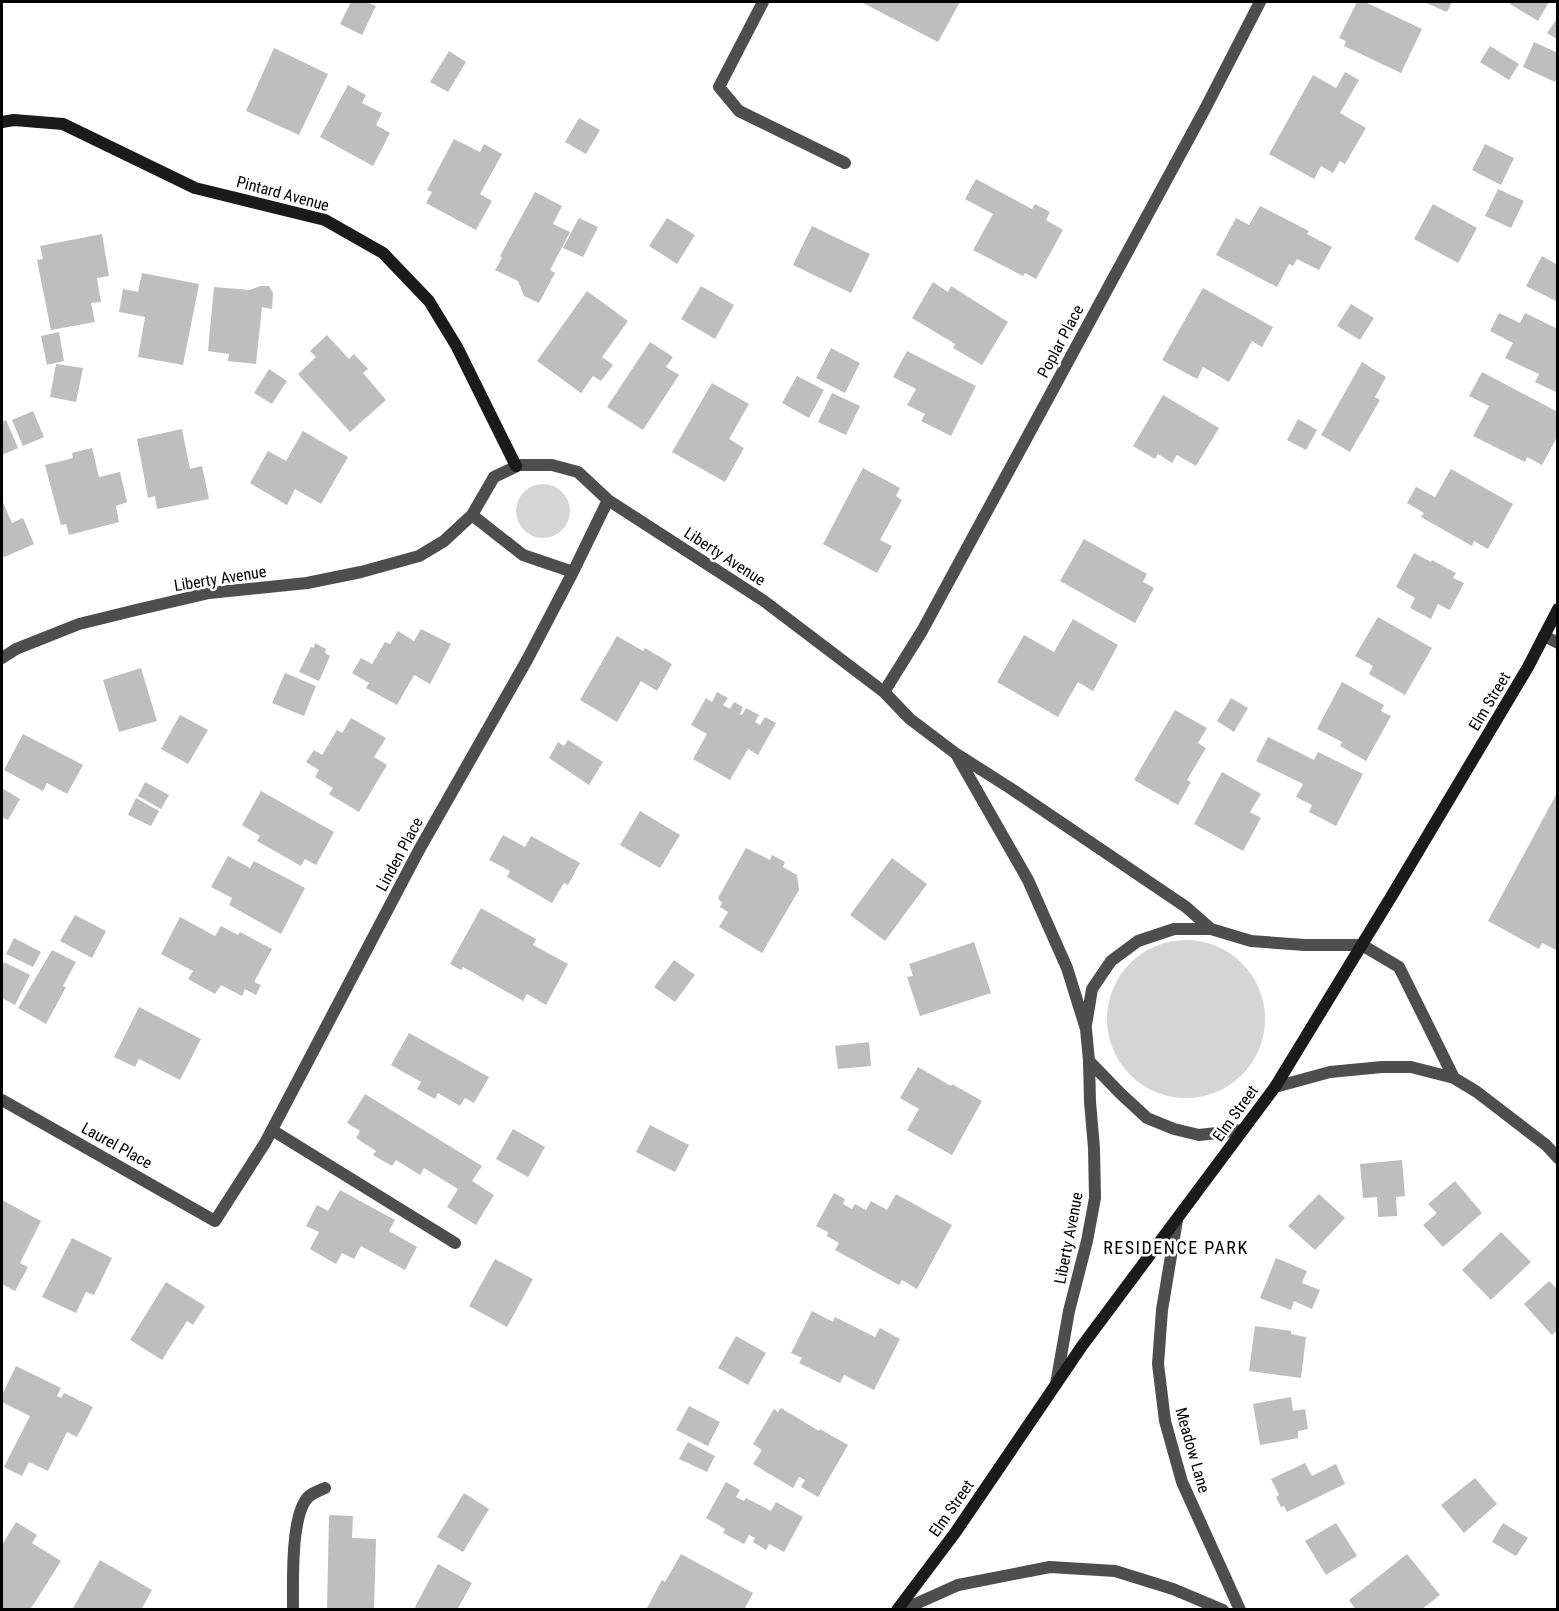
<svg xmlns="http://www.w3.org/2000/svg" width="1559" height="1611" viewBox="0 0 1559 1611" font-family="'Roboto Condensed',sans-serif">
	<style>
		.green { fill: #d5d5d5 }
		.building { fill: #bebebe }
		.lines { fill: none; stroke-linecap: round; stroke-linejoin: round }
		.lane { stroke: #4e4e4e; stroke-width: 12 }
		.street { stroke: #4e4e4e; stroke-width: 12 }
		.secondary { stroke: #1b1b1b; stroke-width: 12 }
		.labels { text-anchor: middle; stroke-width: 5; stroke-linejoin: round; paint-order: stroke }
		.street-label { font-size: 16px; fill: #000; stroke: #fff }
		.neighbourhood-label { font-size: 18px; letter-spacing: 1.5px; fill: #000; stroke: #fff }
	</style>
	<rect width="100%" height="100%" fill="#fff"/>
	<path class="green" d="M516 511a27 27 0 1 1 54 0a27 27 0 1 1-54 0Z
		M1107 1019a79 79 0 1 1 158 0a79 79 0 1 1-158 0Z"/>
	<path class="building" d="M351 2H367L376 6 362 35 340 24Z
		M861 2H960L938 42Z
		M1357 2H1365L1422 29 1401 73 1344 46 1346 41 1339 38Z
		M1424 2H1452L1447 12Z
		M1511 2H1549L1538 21 1510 4Z
		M1558 17V40L1547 33Z
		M1534 42 1558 53V76L1555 82 1523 67Z
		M1490 46 1519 64 1509 80 1480 62Z
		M274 48 328 74 299 135 246 111Z
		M449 51 466 62 448 92 430 82Z
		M1345 72 1359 80 1340 113 1366 128 1345 164 1340 161 1333 173 1321 166 1314 179 1269 154 1313 75 1336 88Z
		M348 85 366 95 362 103 382 113 376 125 390 133 373 166 320 137Z
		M579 118 600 130 586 154 565 142Z
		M454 139 480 152 484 144 502 154 480 194 492 201 476 230 426 203 432 192 427 190Z
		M1485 144 1514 158 1501 185 1472 170Z
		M976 179 1032 209 1035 204 1050 212 1046 220 1063 230 1036 279 1025 273 1023 276 973 250 993 214 965 199Z
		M1498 189 1524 201 1511 228 1485 216Z
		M535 192 562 206 553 224 570 232 550 270 555 273 539 303 524 296 518 281 495 270 502 258 500 256Z
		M1433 204 1477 228 1458 263 1414 239Z
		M1260 206 1309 231 1307 234 1332 247 1319 270 1297 259 1293 266 1289 264 1277 287 1216 255 1236 218 1249 225Z
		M579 218 598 227 583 257 563 248Z
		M667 218 695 235 677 264 649 246Z
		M812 226 870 254 851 293 793 265Z
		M102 234 109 276 97 278 101 302 91 303 95 322 51 330 37 260 43 259 40 246Z
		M1542 256 1558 265V302L1526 286Z
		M142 273 199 284 183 365 138 357 145 317 119 312 123 289 138 292Z
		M933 282 948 292 951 286 1008 322 982 365 953 348 955 344 912 318Z
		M260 286H269L273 293 272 309 262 307 256 364 228 361 229 354 208 351 214 287 250 290Z
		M701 286 734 305 715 339 681 319Z
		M1203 288 1273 327 1262 347 1252 341 1229 382 1203 367 1197 379 1162 360Z
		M587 291 628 321 602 357 613 365 601 381 593 376 581 393 537 361Z
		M1351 304 1374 318 1360 340 1337 326Z
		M1499 313 1520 323 1525 313 1558 329V393L1535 382 1539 374 1505 358 1513 343 1490 331Z
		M59 332 64 361 47 365 41 336Z
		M327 335 349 359 354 354 368 369 363 373 386 400 350 432 298 374 316 357 310 351Z
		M650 342 673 357 666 367 679 375 643 430 607 407Z
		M831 348 860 363 845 393 816 378Z
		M907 351 976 386 951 436 921 421 925 414 907 405 916 389 893 377Z
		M1362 362 1386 377 1375 397 1380 400 1350 452 1321 435Z
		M56 364 83 368 76 402 50 397Z
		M269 369 287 381 272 404 254 393Z
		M1482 372 1558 412V435L1542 465 1527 457 1525 462 1473 436 1489 406 1469 396Z
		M797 376 824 390 809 418 782 403Z
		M712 383 749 404 729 439 744 448 725 482 672 452Z
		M832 393 860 406 846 435 818 422Z
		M1163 395 1219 428 1196 466 1177 455 1172 463 1158 454 1155 459 1133 446Z
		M33 411 44 437 23 446 12 420Z
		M1298 419 1317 430 1306 450 1287 440Z
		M6 420 18 448 2 455V422Z
		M182 429 190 469 202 466 209 499 157 509 155 496 148 498 137 439Z
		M303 431 348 457 321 504 295 489 287 505 250 483 268 451 286 461Z
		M92 448 99 477 120 472 127 502 116 506 119 522 69 535 66 524 61 525 45 465 73 458 72 453Z
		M863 468 900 488 896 496 902 500 880 540 892 546 877 573 823 544Z
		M1451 469 1513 504 1488 549 1474 541 1472 546 1421 517 1424 513 1407 503 1416 487 1435 497Z
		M2 500 12 523 23 518 34 544 2 558Z
		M1084 539 1147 574 1143 582 1154 588 1135 623 1060 581Z
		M1414 553 1431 562 1432 560 1456 573 1453 578 1464 583 1450 610 1438 604 1431 619 1410 608 1415 598 1396 587Z
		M1378 617 1432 648 1405 695 1369 674 1373 666 1355 656Z
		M1073 619 1118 645 1093 691 1078 682 1058 717 997 682 1024 635 1054 652Z
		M421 629 451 644 430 684 414 675 397 705 366 688 369 683 352 673 361 658 372 664 385 642 390 644 398 631 414 641Z
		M617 636 643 651 645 648 672 664 657 691 641 681 617 722 580 700Z
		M315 643 326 649 325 653 330 656 319 681 299 672 311 647 314 648Z
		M141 668 157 721 119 732 103 680Z
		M285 673 316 686 304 716 272 703Z
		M1342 682 1384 705 1381 711 1391 716 1366 761 1340 746 1342 742 1317 729Z
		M717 692 728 698 723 705 730 709 734 702 743 707 740 714 742 715 746 708 759 715 755 722 760 725 765 717 776 723 758 755 748 749 730 780 693 759 707 734 691 725 706 698 712 702Z
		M1231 698 1248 708 1234 732 1217 721Z
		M1175 710 1207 728 1198 743 1206 748 1187 780 1191 782 1178 805 1134 780Z
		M180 715 208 730 188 764 161 749Z
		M351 718 386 738 374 757 387 765 359 812 329 794 333 788 315 777 319 770 306 762 314 750 322 755 337 730 342 733Z
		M23 734 83 765 67 794 47 783 43 791 4 770Z
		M1268 737 1314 760 1318 752 1363 774 1336 826 1309 812 1312 805 1296 797 1303 784 1256 761Z
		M568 740 603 762 589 785 549 758 558 742 564 746Z
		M1222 772 1261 794 1250 812 1261 818 1243 851 1194 824Z
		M145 782 169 795 161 809 138 796Z
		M2 788 20 799 8 820 2 817Z
		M261 791 334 832 316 865 305 859 301 866 257 841 260 836 242 825Z
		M1558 791V951L1542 943 1539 949 1488 921Z
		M136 798 159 811 151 826 128 815Z
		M640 811 680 835 660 868 620 845Z
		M503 835 525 847 531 836 580 863 568 885 564 883 552 903 507 877 510 871 489 860Z
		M746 848 770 860 772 855 785 862 783 867 797 875 799 890 762 953 719 927 728 912 720 907 722 903 718 898Z
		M228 856 250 868 254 861 305 888 281 934 229 905 232 898 211 887Z
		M892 858 927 884 885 941 850 915Z
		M481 908 536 939 533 945 568 964 546 1005 527 994 523 1001 463 967 461 970 450 964Z
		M75 915 106 931 92 958 60 941Z
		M180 917 215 936 221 926 238 935 240 932 272 949 254 982 261 985 256 995 245 989 242 996 221 985 215 994 188 979 193 971 161 954Z
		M14 938 41 952 33 967 6 954Z
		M974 942 991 993 920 1016 907 977 913 976 909 964Z
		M52 950 76 962 63 986 66 987 46 1024 18 1008Z
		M674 960 695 975 675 1002 654 987Z
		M4 962 30 975 15 1005 2 998V967Z
		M139 1007 201 1039 180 1080 139 1059 135 1067 114 1057Z
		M409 1033 489 1077 474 1103 465 1098 460 1106 438 1093 435 1099 417 1089 421 1082 391 1065Z
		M869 1042 871 1066 838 1069 835 1046Z
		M918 1067 951 1086 952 1084 982 1101 952 1155 907 1130 919 1109 900 1098Z
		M365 1094 482 1166 472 1181 494 1195 476 1225 447 1207 458 1189 424 1168 420 1175 396 1160 392 1166 373 1155 376 1151 356 1138 360 1131 347 1123Z
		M650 1125 689 1145 675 1172 636 1152Z
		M513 1129 545 1147 528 1177 496 1159Z
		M1402 1160 1405 1196 1396 1197 1397 1216 1378 1217 1377 1197 1363 1198 1360 1164Z
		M1455 1181 1482 1213 1443 1247 1423 1225 1437 1213 1428 1204Z
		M340 1190 395 1220 389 1231 417 1247 405 1270 361 1246 354 1259 342 1253 336 1264 310 1249 319 1232 306 1226 317 1205 328 1211Z
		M834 1193 845 1199 843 1204 852 1209 855 1204 866 1210 871 1201 887 1210 896 1194 952 1225 917 1289 902 1280 899 1285 835 1250 839 1243 827 1236 828 1232 816 1226Z
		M1319 1194 1345 1218 1315 1250 1288 1226Z
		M2 1200 41 1221 20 1263 28 1267 15 1291 2 1284Z
		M1501 1232 1531 1262 1491 1300 1462 1270Z
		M72 1238 112 1258 94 1295 86 1292 76 1313 42 1297Z
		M1276 1258 1307 1271 1302 1283 1320 1290 1312 1309 1294 1301 1291 1310 1260 1298Z
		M495 1259 533 1279 507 1327 469 1306Z
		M1549 1281 1558 1290V1330L1552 1335 1524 1304Z
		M166 1282 205 1306 193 1325 187 1321 162 1360 130 1340Z
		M812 1311 833 1322 835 1317 875 1337 880 1328 900 1339 874 1390 844 1375 840 1383 799 1363 802 1358 791 1353Z
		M1255 1326 1291 1331V1334L1306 1337 1301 1378 1249 1371Z
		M736 1336 766 1353 748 1385 718 1368Z
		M16 1366 61 1388 57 1396 61 1398 64 1393 93 1407 77 1437 67 1432 48 1471 29 1462 22 1476 4 1467 30 1416 2 1402V1395Z
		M1291 1397 1293 1411 1305 1409 1308 1429 1298 1431V1438L1260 1445 1253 1404Z
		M689 1406 720 1422 708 1446 676 1430Z
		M781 1408 819 1431 820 1429 848 1445 818 1497 801 1487 805 1480 799 1477 793 1488 753 1464 762 1450 753 1444 774 1409 778 1412Z
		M688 1442 715 1456 707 1472 679 1459Z
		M1305 1463 1312 1476 1336 1464 1345 1484 1287 1512 1284 1506 1281 1507 1276 1497 1279 1495 1271 1479Z
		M1475 1478 1497 1504 1464 1533 1441 1505Z
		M726 1482 740 1490 736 1497 744 1501 746 1498 771 1511 776 1502 803 1517 784 1552 769 1544 766 1550 753 1542 755 1538 749 1535 744 1544 723 1533 725 1529 706 1518Z
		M464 1493 489 1509 463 1552 437 1537Z
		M329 1515 353 1516 352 1538 376 1539 374 1610H327Z
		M16 1522 37 1535 32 1543 61 1561 30 1610H2V1545Z
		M1336 1523 1357 1556 1326 1575 1305 1541Z
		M1503 1523 1528 1538 1516 1556 1492 1542Z
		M681 1554 753 1593 744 1610H646L662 1580 665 1582Z
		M1407 1554 1440 1595 1421 1610H1356L1349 1600Z
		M100 1560 152 1590 141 1610H72Z
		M438 1564 472 1583 457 1610H418L415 1607Z"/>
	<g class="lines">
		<path class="lane" d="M763 2 719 87 739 111 845 163
			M272 1130 455 1243
			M293 1610C293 1583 291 1523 305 1501 309 1494 318 1491 325 1488"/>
		<path class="street" d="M472 515 523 555 573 572
			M1544 636 1558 643
			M2 658 16 649 79 624 136 610 209 593 307 583 361 572 419 556 444 541 472 515 494 477 519 465H552L578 472 608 500 764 601 884 692 910 719 955 753 1010 788 1186 907 1211 929 1251 941 1305 945H1362L1399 967 1454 1078
			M884 692 922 631 1206 107 1260 2
			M956 754 1028 880 1067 968 1086 1029 1089 1061 1090 1102 1094 1148 1095 1198 1087 1241 1069 1311 1056 1384
			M1086 1025 1092 989 1111 961 1138 941 1174 929H1211
			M1089 1061 1121 1094 1147 1118 1174 1129 1199 1135 1243 1130
			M1275 1087 1330 1072 1382 1067H1411L1454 1078 1477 1092 1546 1145 1558 1158
			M2 1100 215 1221 265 1143 419 850 527 660 573 572 608 500
			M1177 1220 1162 1310 1158 1364 1165 1421 1182 1482 1240 1610
			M902 1610 958 1585 1050 1567 1115 1571 1173 1589 1223 1610"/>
		<path class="secondary" d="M2 122 14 120 63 124 195 188 325 220 383 253 429 301 457 347 516 466
			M897 1610 955 1533 1082 1346 1275 1087 1391 897 1528 667 1558 609"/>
	</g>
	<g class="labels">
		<g class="street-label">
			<text transform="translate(283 193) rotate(15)" y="6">Pintard Avenue</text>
			<text transform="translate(1060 341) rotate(-62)" y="6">Poplar Place</text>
			<text transform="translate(725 556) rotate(33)" y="6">Liberty Avenue</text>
			<text transform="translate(220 578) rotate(-9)" y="6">Liberty Avenue</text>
			<text transform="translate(1489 701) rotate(-59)" y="6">Elm Street</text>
			<text transform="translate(399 854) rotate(-62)" y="6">Linden Place</text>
			<text transform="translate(1235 1113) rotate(-54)" y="6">Elm Street</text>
			<text transform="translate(117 1145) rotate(29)" y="6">Laurel Place</text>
			<text transform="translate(1068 1238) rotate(-79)" y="6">Liberty Avenue</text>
			<text transform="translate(1193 1450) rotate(74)" y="6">Meadow Lane</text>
			<text transform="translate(951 1508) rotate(-55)" y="6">Elm Street</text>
		</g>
		<g class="neighbourhood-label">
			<text x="1176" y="1254">RESIDENCE PARK</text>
		</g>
	</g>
	<rect width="1559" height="1611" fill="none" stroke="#000000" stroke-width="6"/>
</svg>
